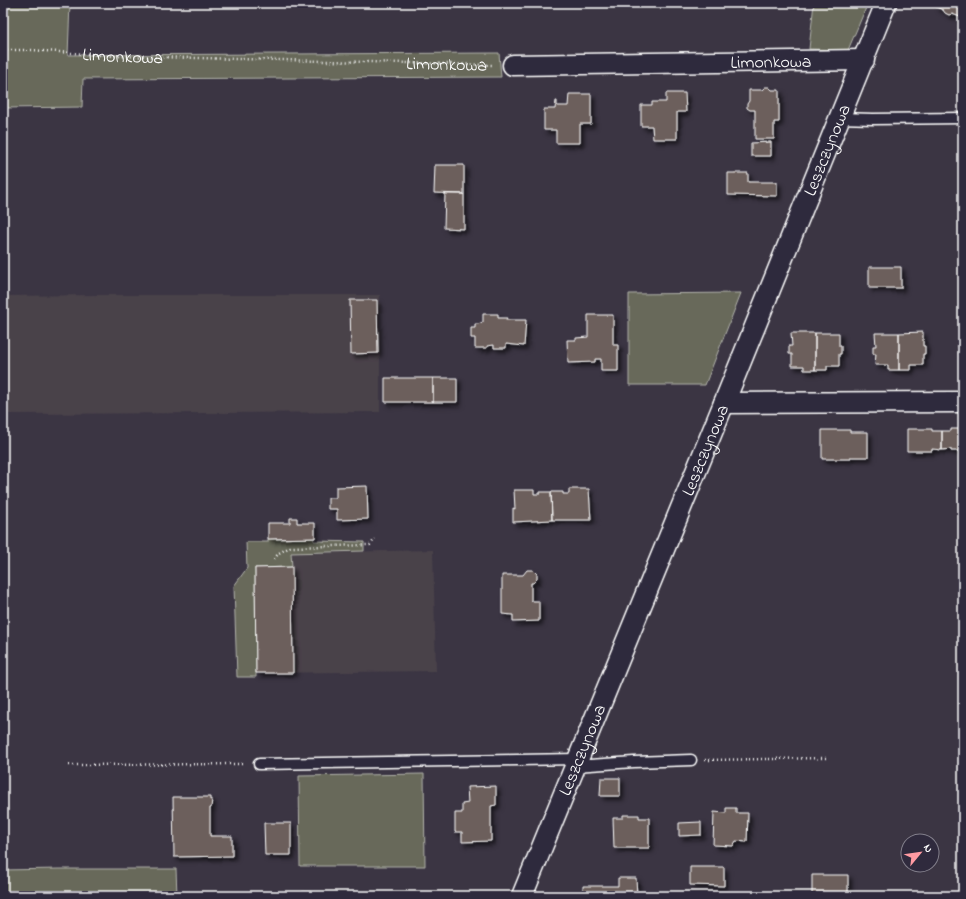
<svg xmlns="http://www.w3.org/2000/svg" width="966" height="899" viewBox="0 0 966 899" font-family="'Indie Flower',sans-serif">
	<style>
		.built { fill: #4a424a }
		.green { fill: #67695a; stroke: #b3b4ac }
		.building { fill: #6c5f5b; stroke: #fff; filter: url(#shadow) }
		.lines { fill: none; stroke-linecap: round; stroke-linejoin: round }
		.service-casing { stroke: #fff; stroke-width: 13 }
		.minor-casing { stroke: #fff; stroke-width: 23 }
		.path { stroke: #fff; stroke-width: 2.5; stroke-dasharray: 1 3; stroke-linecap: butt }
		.service { stroke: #2f2a3d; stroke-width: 10 }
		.minor { stroke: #2f2a3d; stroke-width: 20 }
		.labels { text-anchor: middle; stroke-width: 3; stroke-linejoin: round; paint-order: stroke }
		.street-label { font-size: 18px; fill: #fff; stroke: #2f2a3d }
	</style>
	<defs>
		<filter id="shadow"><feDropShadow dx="3.5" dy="3.5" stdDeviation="2" flood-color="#0009"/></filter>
	</defs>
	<rect width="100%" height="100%" fill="#3b3543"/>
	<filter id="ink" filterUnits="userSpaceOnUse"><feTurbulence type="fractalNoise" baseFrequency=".025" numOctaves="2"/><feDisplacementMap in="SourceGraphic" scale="8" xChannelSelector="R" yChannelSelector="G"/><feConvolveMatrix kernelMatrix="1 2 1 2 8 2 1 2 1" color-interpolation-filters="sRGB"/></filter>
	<g filter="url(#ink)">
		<path class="built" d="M101 295H380V412L3 414V296Z
			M433 550 436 671 256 673 255 568 291 567V553Z"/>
		<path class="green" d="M3 3H70L68 55 499 53 501 77 83 79 82 107 3 108Z
			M814 3H868L848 50 809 49Z
			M741 293 705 385H629V294Z
			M313 538 314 541 364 542V551L291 553 292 567 255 568 256 677H237L234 586 247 568 246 542H268V539Z
			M424 774 425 866H300L299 776Z
			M59 869H176L177 896H3V870Z"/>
		<path class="building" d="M937 3H963V18L952 14 949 15 945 13 943 10 936 7Z
			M765 87H769L772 90H779V122H774V139H755V110H750L747 108V104L749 101V90H762Z
			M666 93H685L686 112H677V139H653L652 126H641V105H652V102H666Z
			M569 94H591V124H580V143H556V130H544V109H555L556 101H557V106H568Z
			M771 142V156H751V143Z
			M435 165H464V194L434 193Z
			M728 173H748V182H777V196L728 195Z
			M445 194H464V229L444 228Z
			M869 267H901V288H869Z
			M350 300H377L378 353 351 354Z
			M483 314H498V318H507L506 320H526L524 346 506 344V348H494V345L487 346V348H475V338H471V328H475V324H478L483 322Z
			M588 315H613V345H618V371H601V359H595V362L568 363 567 340H576V338L588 337Z
			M923 332V346H925V354H923V365H911V370H899V333Z
			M961 332H963V365H961V354H959L958 345H961Z
			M791 333H815V370H804V366H792V354H789V346H792Z
			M815 333H839V346H841V354H839V366H827V370H815Z
			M875 333H899V370H888V365H875L876 354H873V346H876Z
			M385 378H433V402H385Z
			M433 378H457V402H433Z
			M907 429H932V431H942V450L932 449V451H907Z
			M951 429H963V451H951V449L942 450V431H951Z
			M822 430H850V432H868V457H850V459H822Z
			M367 486 368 519 337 520V509H328V498H336V487Z
			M569 489H589L591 520H552L551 492H563V494H569Z
			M514 490H534V494H540V492H551L552 520 513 522V508L515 509Z
			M290 518H297V523H315V538L268 539V523H290Z
			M292 567 293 673H256L255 568Z
			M527 570H533L537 574V579L533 583H531V601H539V621L513 622V615L502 614V575H523Z
			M601 778H620V796H600Z
			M496 786V805L491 806V841L462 842V832H455V813H462V804L468 803 467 787Z
			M173 797H210V800L212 799 211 808H210V836H232V856L174 857Z
			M726 808H736V813H748L747 842 736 841 733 846 713 845 714 812 726 813Z
			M623 815H639V818H649V848H614L613 818H623Z
			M701 822V835L679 836V823Z
			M264 823H291V855H265Z
			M690 867H724V886L690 885Z
			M812 875H848V896H812Z
			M618 878H636L637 896H583V886H618Z
			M302 892H311V896H298Z"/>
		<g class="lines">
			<g class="service-casing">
				<path id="service" d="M839 118 873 119 963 118
					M259 764 578 759
					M575 766 634 762 691 760"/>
			</g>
			<g class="minor-casing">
				<g id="minor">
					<path id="s2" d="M513 65 864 60"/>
					<path d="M724 403 963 402"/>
					<path id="s3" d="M522 896 724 403 886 3"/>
				</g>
			</g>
			<g class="path">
				<path id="s1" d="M3 50H31L113 56 494 65"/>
				<path d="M274 559 279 553 290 547 370 545 375 539"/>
				<path d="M705 760 828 758"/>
				<path d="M69 765 244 764"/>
			</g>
			<use href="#service" class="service"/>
			<use href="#minor" class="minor"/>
		</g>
	</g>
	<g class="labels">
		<g class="street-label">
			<text dy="6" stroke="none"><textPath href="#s1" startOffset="120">Limonkowa</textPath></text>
			<text dy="6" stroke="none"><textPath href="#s2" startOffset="258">Limonkowa</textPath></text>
			<text dy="6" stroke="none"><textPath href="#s1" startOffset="444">Limonkowa</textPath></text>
			<text dy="6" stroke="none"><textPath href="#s3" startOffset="806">Leszczynowa</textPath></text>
			<text dy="6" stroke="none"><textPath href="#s3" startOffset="482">Leszczynowa</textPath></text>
			<text dy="6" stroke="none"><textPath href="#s3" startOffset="158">Leszczynowa</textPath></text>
		</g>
	</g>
	<rect width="966" height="899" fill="none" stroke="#2f2a3d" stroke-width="16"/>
	<rect x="8" y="8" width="950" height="883" fill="none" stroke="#fff" stroke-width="1.5" filter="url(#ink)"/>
	<g transform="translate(920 853) rotate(61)"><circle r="19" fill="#2f2a3d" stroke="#827f8b"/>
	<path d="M0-3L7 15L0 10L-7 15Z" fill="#ff9aa2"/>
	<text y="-6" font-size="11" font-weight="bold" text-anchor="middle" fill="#ffffff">N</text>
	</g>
</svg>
